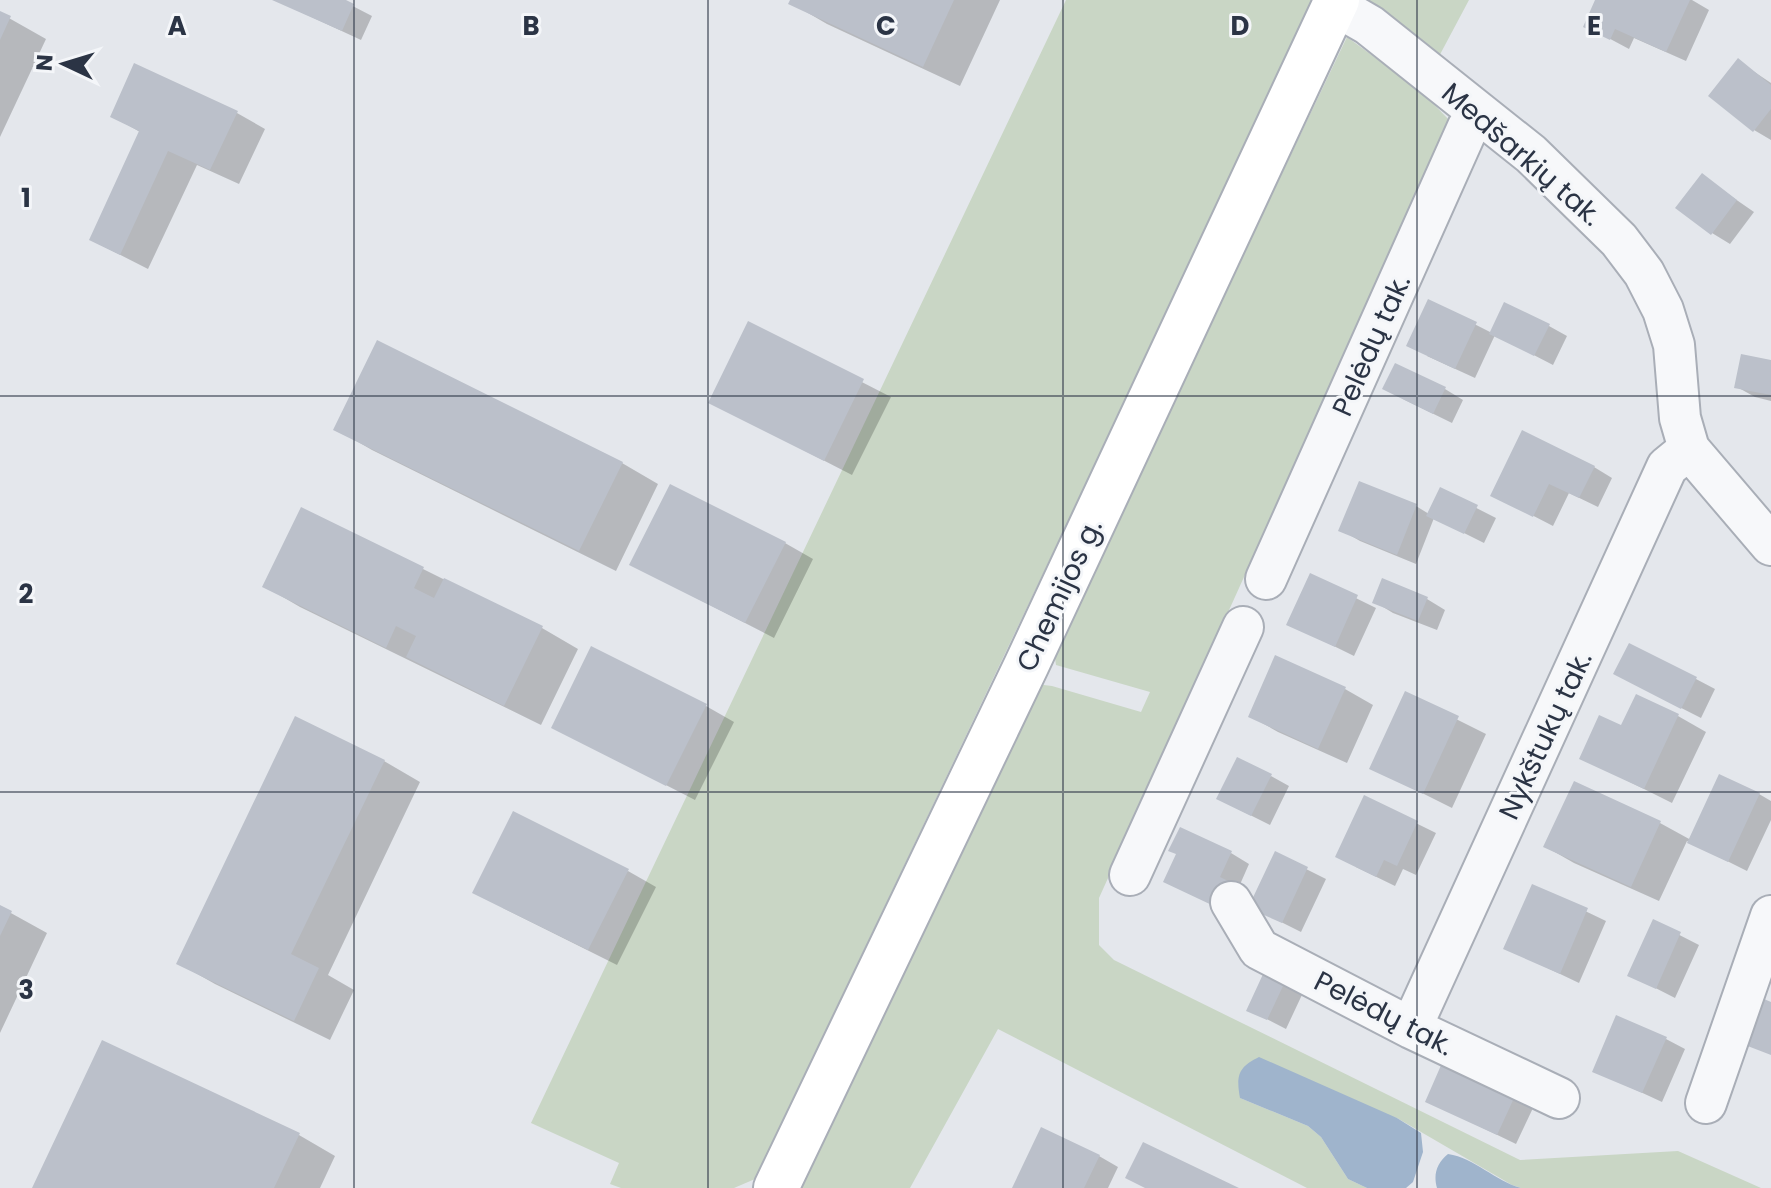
<svg xmlns="http://www.w3.org/2000/svg" width="1771" height="1188" viewBox="0 0 1771 1188" font-family="Poppins,sans-serif">
	<style>
		.green { fill: #c9d6c5 }
		.water { fill: #9fb4cc }
		.shadow { fill: #0003 }
		.building { fill: #bbc0ca }
		.lines { fill: none; stroke-linecap: round; stroke-linejoin: round }
		.street-casing { stroke: #a9aeb7; stroke-width: 44 }
		.secondary-casing { stroke: #a9aeb7; stroke-width: 48 }
		.street { stroke: #f7f8fa; stroke-width: 40 }
		.secondary { stroke: #fff; stroke-width: 44 }
		.grid { fill: none; stroke: #2b3445; stroke-width: 2; stroke-opacity: 0.55 }
		.labels { text-anchor: middle; stroke-width: 6; stroke-linejoin: round; paint-order: stroke }
		.street-label { font-size: 28px; fill: #2b3445; stroke: #f4f6f9 }
		.grid-label { font-size: 26px; text-anchor: middle; font-weight: bold; fill: #2b3445; stroke: #f4f6f9; stroke-width: 6; stroke-linejoin: round; paint-order: stroke }
	</style>
	<rect width="100%" height="100%" fill="#e4e7ec"/>
	<path class="green" d="M1066 0H1316L755 1179 734 1188H621L610 1184 619 1163 531 1123Z
		M1367 0H1469L1436 62Z
		M1347 37 1422 92 1450 121 1099 898V945L1114 960 1520 1160 1678 1151 1761 1188H1521L1512 1185 1397 1118 1240 1098 1308 1126 1321 1137 1348 1179 1367 1188H1307L998 1029 910 1188H799L1036 684 1052 686 1141 712 1150 692 1056 665 1054 651Z"/>
	<path class="water" d="M1259 1057 1397 1118 1421 1133 1423 1152 1413 1182 1406 1188H1367L1348 1179 1321 1137 1308 1126 1240 1098C1236 1076 1238 1067 1259 1057Z
		M1448 1154C1475 1158 1495 1181 1521 1188H1437C1433 1174 1437 1163 1448 1154Z"/>
	<path class="shadow" d="M275 0H341L372 16 361 40Z
		M792 0H1000L960 86 827 24 791 3Z
		M1597 0H1692L1709 10 1686 61 1634 38 1629 49 1586 26Z
		M0 13 46 39 0 137Z
		M1738 61 1771 83V140L1754 130Z
		M237 113 265 129 239 184 197 165 148 269 91 240 140 132 112 116Z
		M1702 176 1754 212 1730 244 1712 233Z
		M1429 301 1492 333 1549 326 1567 336 1553 365 1495 335 1475 378 1427 356Z
		M749 324 891 397 852 475 710 402Z
		M1771 362V401L1755 397 1737 387Z
		M1445 389 1463 400 1452 423 1403 399Z
		M336 429 622 463 658 484 616 571 372 450Z
		M1594 467 1612 478 1598 507 1569 493 1553 526 1493 495Z
		M1441 490 1496 518 1484 543 1434 518 1416 564 1360 541 1341 530 1416 506 1429 514Z
		M785 543 813 559 774 638 632 565Z
		M423 569 542 628 578 649 541 725 300 607 264 586Z
		M1311 576 1376 608 1354 656 1289 624Z
		M1427 599 1445 610 1437 630 1393 613 1375 602Z
		M1696 679 1715 689 1701 718 1634 684Z
		M1345 689 1373 705 1347 763 1278 732 1250 716Z
		M1406 694 1486 734 1452 808 1372 768Z
		M706 706 734 722 695 800 553 727Z
		M1678 716 1706 732 1672 803 1582 758 1622 727Z
		M384 761 420 782 328 975 354 990 330 1040 215 984 178 963Z
		M1271 776 1289 786 1270 825 1238 809Z
		M1759 794 1771 801V820L1747 871 1687 841 1659 901 1574 863 1546 847 1660 823 1691 840Z
		M1365 798 1436 833 1416 875 1403 869 1395 886 1356 867Z
		M1231 853 1249 864 1238 889 1184 891Z
		M1276 854 1326 879 1301 932 1251 907Z
		M628 871 656 887 617 965 503 908Z
		M1533 886 1606 921 1579 983 1506 948Z
		M0 907 47 933 0 1033Z
		M1654 922 1699 945 1675 998 1630 975Z
		M1271 962 1308 982 1286 1029 1249 1010Z
		M1666 1039 1685 1049 1662 1102 1595 1071Z
		M1514 1098 1533 1108 1516 1144 1427 1101Z
		M299 1135 335 1156 320 1188H35Z
		M1099 1156 1118 1167 1108 1188H1014Z"/>
	<path class="building" d="M272 0H346L354 4 342 31Z
		M790 0H954L923 67 788 4Z
		M1595 0H1690L1666 52 1615 29 1610 40 1583 27Z
		M0 11 11 16 0 40Z
		M1738 58 1771 85V109L1753 132 1708 96Z
		M134 63 238 111 210 170 168 151 120 255 89 240 139 131 110 117Z
		M1702 173 1737 200 1711 235 1675 208Z
		M1428 299 1477 322 1455 369 1406 346Z
		M1504 302 1550 324 1534 356 1489 334Z
		M748 321 864 379 824 461 708 403Z
		M377 340 623 462 579 551 333 430Z
		M1741 354 1771 360V395L1734 388Z
		M1395 363 1446 387 1433 414 1382 389Z
		M1522 430 1595 466 1579 498 1549 484 1533 517 1490 496Z
		M1359 481 1417 504 1397 555 1338 531Z
		M670 484 786 542 745 623 629 565Z
		M1440 487 1478 505 1464 534 1426 516Z
		M301 507 424 567 414 588 434 598 444 578 543 626 504 706 406 657 416 636 396 626 386 648 262 587Z
		M1310 573 1358 595 1335 647 1286 625Z
		M1382 578 1428 597 1418 621 1372 603Z
		M1629 643 1697 677 1681 709 1613 674Z
		M591 646 707 704 666 786 551 728Z
		M1275 655 1346 687 1318 749 1248 717Z
		M1405 691 1459 716 1423 794 1369 769Z
		M1636 694 1679 714 1644 789 1579 759 1599 715 1621 725Z
		M295 716 385 760 291 954 319 968 294 1021 176 964Z
		M1237 757 1272 774 1251 816 1216 799Z
		M1719 774 1760 793 1728 862 1687 843Z
		M1574 781 1661 821 1631 887 1543 847Z
		M1364 795 1418 821 1397 866 1384 860 1376 877 1335 857Z
		M513 811 629 869 588 950 472 893Z
		M1180 827 1232 851 1220 877 1228 881 1216 907 1163 882 1176 854 1168 851Z
		M1275 851 1308 867 1282 923 1248 908Z
		M1532 884 1588 908 1560 974 1503 949Z
		M0 905 12 911 0 936Z
		M1653 919 1681 932 1656 989 1627 976Z
		M1270 959 1291 969 1267 1020 1246 1011Z
		M1764 999 1771 1002V1055L1745 1045Z
		M1616 1015 1667 1037 1642 1093 1592 1072Z
		M102 1040 300 1133 274 1188H32Z
		M1442 1063 1515 1096 1497 1135 1425 1102Z
		M1041 1127 1100 1155 1084 1188H1012Z
		M1143 1142 1239 1188H1145L1125 1178Z"/>
	<g class="lines">
		<g class="street-casing">
			<path id="street" d="M1334 5 1369 25 1531 154 1619 240 1644 273 1663 310 1674 345 1680 418 1689 449 1771 545
				M1266 579 1468 127 1478 112
				M1130 875 1243 627
				M1231 902 1259 949 1411 1028 1559 1098
				M1411 1028 1667 467 1689 449
				M1706 1103 1771 916"/>
		</g>
		<g class="secondary-casing">
			<path id="secondary" d="M776 1188 1026 666 1337 0"/>
		</g>
		<use href="#street" class="street"/>
		<use href="#secondary" class="secondary"/>
	</g>
	<path class="grid" d="M354 0V1188M708 0V1188M1063 0V1188M1417 0V1188M0 396H1771M0 792H1771"/>
	<g class="labels">
		<g class="street-label">
			<text transform="translate(1522 154) rotate(41)" y="10">Medšarkių tak.</text>
			<text transform="translate(1371 345) rotate(-66)" y="10">Pelėdų tak.</text>
			<text transform="translate(1059 595) rotate(-65)" y="10">Chemijos g.</text>
			<text transform="translate(1545 735) rotate(-65)" y="10">Nykštukų tak.</text>
			<text transform="translate(1384 1013) rotate(27)" y="10">Pelėdų tak.</text>
		</g>
	</g>
	<g class="grid-label">
		<text x="177" y="35">A</text>
		<text x="531" y="35">B</text>
		<text x="886" y="35">C</text>
		<text x="1240" y="35">D</text>
		<text x="1594" y="35">E</text>
		<text x="26" y="207">1</text>
		<text x="26" y="603">2</text>
		<text x="26" y="999">3</text>
	</g>
	<g transform="translate(64 64) rotate(274)" stroke="#f4f6f9" stroke-width="6" paint-order="stroke">
	<path d="M0-6L14 30L0 20L-14 30Z" fill="#2b3445"/>
	<text y="-12" font-size="22" font-weight="bold" text-anchor="middle" fill="#2b3445">N</text>
	</g>
</svg>
